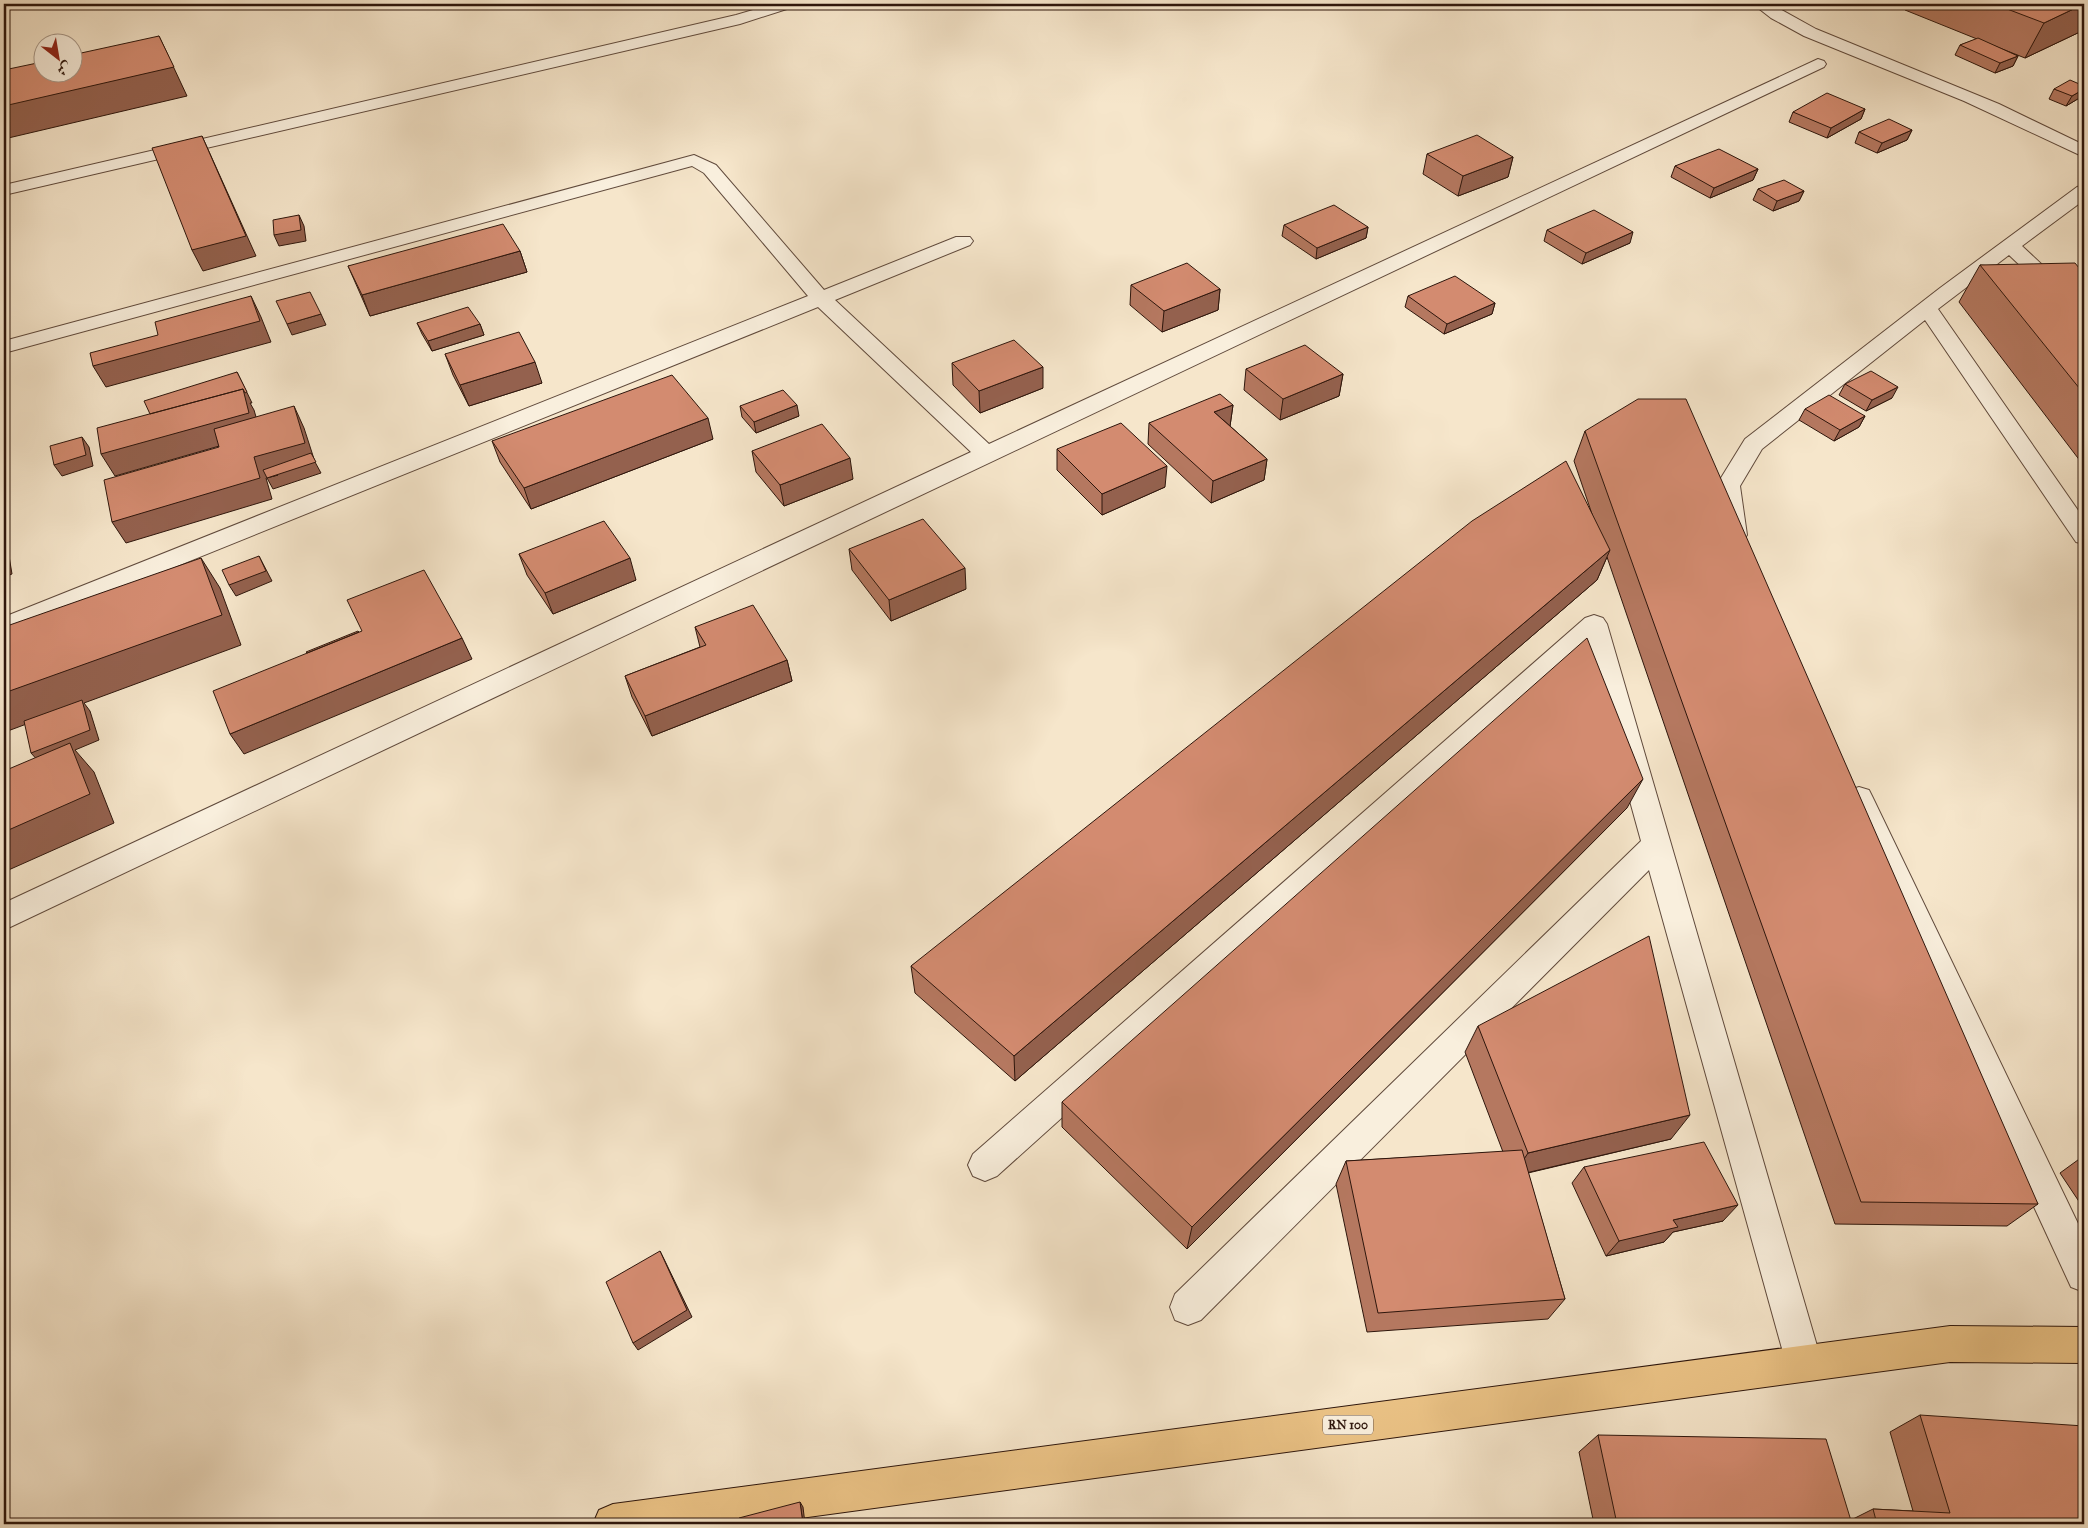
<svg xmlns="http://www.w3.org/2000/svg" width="2088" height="1528" viewBox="0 0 2088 1528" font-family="'IM FELL Great Primer',Amiri,serif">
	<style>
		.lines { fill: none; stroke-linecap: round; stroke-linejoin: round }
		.minor-casing { stroke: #604a3c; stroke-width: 2 }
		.major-casing { stroke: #2e160c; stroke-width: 2 }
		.minor { fill: #f9efdd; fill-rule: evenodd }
		.major { fill: #ebc386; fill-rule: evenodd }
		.wall { fill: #b57860; stroke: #2e160c }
		.shaded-wall { fill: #94614e; stroke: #2e160c }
		.building { fill: #d38b70; stroke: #2e160c }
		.labels { text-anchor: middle; stroke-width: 4; stroke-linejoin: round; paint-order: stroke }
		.shield { fill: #f9efdd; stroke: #6b574b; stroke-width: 1 }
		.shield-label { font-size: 12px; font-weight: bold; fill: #2e160c }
	</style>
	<rect width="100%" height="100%" fill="#f6e6cb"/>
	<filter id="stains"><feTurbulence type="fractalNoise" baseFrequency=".004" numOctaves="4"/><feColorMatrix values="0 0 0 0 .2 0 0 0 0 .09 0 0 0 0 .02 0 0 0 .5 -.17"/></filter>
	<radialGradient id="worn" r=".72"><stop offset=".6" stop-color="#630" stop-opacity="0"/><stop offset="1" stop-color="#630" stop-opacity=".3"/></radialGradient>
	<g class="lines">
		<g class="minor-casing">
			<path id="minor" d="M773 4H796L793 7 740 24 4 195V185L736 15Z
				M1753 4H1771L1816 29 1999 104 2084 145V157L1964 101 1804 36 1771 18Z
				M1818 59 1824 61 1826 64 1824 67 4 930V903L971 452 818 307 4 636V617L808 296 704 173 692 166 4 353V341L694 155 716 165 824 290 956 237H970L973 241 970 245 835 300 989 444Z
				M2084 185V200L2022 246 2084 304V321L2077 319 2009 255 1938 309 2084 519V544L2076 542 1925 320 1762 449 1740 486 1747 535 1743 541 1735 543 1727 541 1721 530 1716 486 1745 439 1940 288 2077 187Z
				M1594 615 1603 618 1607 624 1822 1363 1817 1376 1804 1381 1791 1376 1786 1363 1649 870 1201 1320 1188 1325 1175 1320 1170 1307 1175 1294 1641 841 1587 645 997 1176 985 1181 973 1176 968 1165 973 1154 1585 618Z
				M1859 787 1869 790 1873 798 2084 1236V1292L2071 1287 1845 798 1849 790Z"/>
		</g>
		<g class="major-casing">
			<path id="major" d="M1950 1326 2084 1327V1363L1950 1362 757 1524H593L599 1510 613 1504Z"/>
		</g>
		<use href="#minor" class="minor"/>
		<use href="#major" class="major"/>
	</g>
	<path class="wall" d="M1907 4H2084V30L2025 58 1987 43 2018 56 2013 66 1995 73 1955 55 1960 45 1977 39 1905 10Z
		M2054 89 2081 97 2066 106 2049 99Z
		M1865 109 1861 119 1827 138 1789 122 1793 112Z
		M1912 130 1907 140 1877 153 1855 143 1859 132Z
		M1427 154 1513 157 1508 177 1458 196 1423 174Z
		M1675 166 1758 169 1753 180 1710 198 1671 177Z
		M1758 189 1804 191 1799 201 1773 211 1753 200Z
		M1284 225 1368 227 1366 238 1316 259 1282 236Z
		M1547 230 1630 243 1582 264 1544 241Z
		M520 251 527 272 370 316 348 266Z
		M1980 265 2084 274V466L1959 302Z
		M1131 285 1220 289 1218 310 1162 332 1130 305Z
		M1408 296 1495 303 1492 314 1444 334 1405 307Z
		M417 323 480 324 484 335 432 351 422 334Z
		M445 354 542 383 469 406 453 375Z
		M952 363 1043 388 980 413 953 385Z
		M1246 369 1343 374 1339 396 1280 420 1244 390Z
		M1845 384 1892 398 1866 411 1839 395Z
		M1233 405 1230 426 1267 459 1264 480 1211 503 1148 444 1149 423Z
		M740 406 799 416 756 433 742 417Z
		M1805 409 1865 416 1859 427 1834 441 1799 420Z
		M1585 431 2038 1204 2007 1226 1835 1224 1607 557 1597 580 1015 1081 915 993 911 966 1592 514 1574 461Z
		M713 439 531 509 500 462 492 441Z
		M1057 449 1165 487 1102 515 1057 470Z
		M752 451 853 479 784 506 756 472Z
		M849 549 966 589 891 621 852 570Z
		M519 554 636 580 553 614 527 575Z
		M695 627 787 660 792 681 652 736 632 697 625 676 700 647Z
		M1627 808 1187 1249 1062 1127V1102Z
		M1478 1026 1671 1139 1528 1173 1565 1299 1548 1319 1367 1332 1336 1184 1346 1161 1503 1152 1465 1052Z
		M2084 1156V1209L2060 1173 2082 1157Z
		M1584 1167 1723 1221 1673 1232 1664 1242 1606 1256 1572 1183Z
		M1920 1415 2084 1524H1594L1579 1452 1598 1435 1851 1520 1873 1509 1913 1511 1890 1432Z"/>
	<path class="shaded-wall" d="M2084 4V30L2025 58 2044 23Z
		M159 36 187 96 4 139V106Z
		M2018 56 2013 66 1995 73 2000 63Z
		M2084 89V92L2081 97 2066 106 2072 96Z
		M1865 109 1861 119 1827 138 1831 128Z
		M1912 130 1907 140 1877 153 1882 143Z
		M202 136 256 256 203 271 192 250Z
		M1513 157 1508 177 1458 196 1463 176Z
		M1758 169 1753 180 1710 198 1714 188Z
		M1804 191 1799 201 1773 211 1777 201Z
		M299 215 304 226 306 241 279 246 274 235Z
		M1368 227 1366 238 1316 259 1317 248Z
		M1633 232 1630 243 1582 264 1586 253Z
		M520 251 527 272 370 316 362 295Z
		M1220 289 1218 310 1162 332 1164 311Z
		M251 296 261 317 271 342 106 387 93 366Z
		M1495 303 1492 314 1444 334 1447 324Z
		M321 314 326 325 292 335 287 324Z
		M480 324 484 335 432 351 428 341Z
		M535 362 542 383 469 406 460 385Z
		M1043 367V388L980 413 979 391Z
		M237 372 252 403H250L254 410 261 434 115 476 101 454Z
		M1343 374 1339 396 1280 420 1283 399Z
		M1898 387 1892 398 1866 411 1872 400Z
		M797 405 799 416 756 433 754 422Z
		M1233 405 1230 426 1214 412Z
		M294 406 304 428 315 462 321 473 273 489 267 478 278 475 266 478 272 499 126 543 112 522 254 457Z
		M1865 416 1859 427 1834 441 1840 430Z
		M708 418 713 439 531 509 524 488Z
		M82 437 89 447 93 466 62 476 54 465Z
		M850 458 853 479 784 506 780 485Z
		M1267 459 1264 480 1211 503 1213 481Z
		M1167 466 1165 487 1102 515V494Z
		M4 526 12 574 4 577Z
		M1610 550 1597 580 1015 1081 1014 1056Z
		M259 556 272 581 236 596 229 585Z
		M201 558 220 588 241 645 84 703 90 711 99 740 75 750 94 772 114 823 4 872V832L40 763 31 753 83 703 5 732 4 730V693Z
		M630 558 636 580 553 614 545 593Z
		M965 568 966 589 891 621 889 600Z
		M462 638 472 659 244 754 230 734Z
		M787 660 792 681 652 736 645 716Z
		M1643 779 1627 808 1187 1249 1192 1227Z
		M1690 1115 1671 1139 1513 1176 1528 1153Z
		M1738 1205 1723 1221 1673 1232 1664 1242 1606 1256 1619 1241 1673 1220Z
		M660 1251 664 1259 692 1317 638 1350 633 1343Z
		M800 1502 803 1507 805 1524H803Z"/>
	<path class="building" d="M1994 4H2084L2044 23Z
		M159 36 174 67 4 106V70L42 62V72H72V55Z
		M1978 38 2018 56 2000 63 1960 45Z
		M2070 80 2084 86V89L2072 96 2054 89Z
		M1827 93 1865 109 1831 128 1793 112Z
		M1889 119 1912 130 1882 143 1859 132Z
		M1477 135 1513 157 1463 176 1427 154Z
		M202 136 246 236 192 250 152 148Z
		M1719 149 1758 169 1714 188 1675 166Z
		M1784 180 1804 191 1777 201 1758 189Z
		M1334 205 1368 227 1317 248 1284 225Z
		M1594 210 1633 232 1586 253 1547 230Z
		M299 215 301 230 274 235 273 220Z
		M503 224 520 251 362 295 348 266Z
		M1187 263 1220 289 1164 311 1131 285Z
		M2075 263 2084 274V394L1980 265Z
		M1455 276 1495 303 1447 324 1408 296Z
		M310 292 321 314 287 324 276 301Z
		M251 296 260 321 93 366 90 353 158 335 155 322Z
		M468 307 480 324 428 341 417 323Z
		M519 332 535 362 460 385 445 354Z
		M1014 340 1043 367 979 391 952 363Z
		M1305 345 1343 374 1283 399 1246 369Z
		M1871 371 1898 387 1872 400 1845 384Z
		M237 372 247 392 245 393 243 389 150 414 144 401Z
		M672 375 708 418 524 488 492 441Z
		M243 389 249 413 101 454 97 428Z
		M783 390 797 405 754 422 740 406Z
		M1220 394 1233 405 1214 412 1267 459 1213 481 1149 423Z
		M1829 395 1865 416 1840 430 1805 409Z
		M1638 399H1686L2038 1204 1861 1202 1585 431Z
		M294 406 305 443 254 457 260 478 112 522 104 480 219 447 214 429Z
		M1121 423 1167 466 1102 494 1057 449Z
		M822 424 850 458 780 485 752 451Z
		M82 437 86 455 54 465 50 446Z
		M311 453 316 462 267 478 263 470Z
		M1566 461 1610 550 1014 1056 911 966 1472 521Z
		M923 519 965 568 889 600 849 549Z
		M604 521 630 558 545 593 519 554Z
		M259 556 266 571 229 585 222 570Z
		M201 558 222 615 4 693V627Z
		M424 570 462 638 230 734 213 691 362 631 347 600Z
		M753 605 787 660 645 716 625 676 706 645 695 627Z
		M358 631 359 632 307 653 306 652Z
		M1587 638 1643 779 1192 1227 1062 1102Z
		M82 700 90 730 31 753 24 721Z
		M70 743 90 794 4 832V771Z
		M1649 936 1690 1115 1528 1153 1478 1026Z
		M1704 1142 1738 1205 1673 1220 1678 1227 1619 1241 1584 1167Z
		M1522 1150 1565 1299 1378 1313 1346 1161Z
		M660 1251 687 1310 633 1343 606 1282Z
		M1920 1415 2084 1426V1524H1877L1873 1509 1950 1513Z
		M1598 1435 1826 1439 1852 1524H1617Z
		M800 1502 803 1524H739V1518Z
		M1451 1520 1453 1524H1412Z"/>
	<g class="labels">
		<rect class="shield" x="1323" y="1415.5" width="50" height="19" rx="4"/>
		<g class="shield-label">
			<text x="1348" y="1429">RN 100</text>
		</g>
	</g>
	<rect width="2088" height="1528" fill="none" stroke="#f6e6cb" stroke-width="20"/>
	<rect x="5" y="5" width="2078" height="1518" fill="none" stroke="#2e160c" stroke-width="2.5"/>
	<rect x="10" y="10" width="2068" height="1508" fill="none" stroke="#2e160c"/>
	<g transform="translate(58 58) rotate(149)"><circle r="24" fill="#f9efdd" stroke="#a89889"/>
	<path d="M0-4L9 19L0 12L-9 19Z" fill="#8f2418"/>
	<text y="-8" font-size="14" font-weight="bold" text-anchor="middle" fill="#2e160c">ش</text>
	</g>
	<rect width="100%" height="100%" filter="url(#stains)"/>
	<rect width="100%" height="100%" fill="url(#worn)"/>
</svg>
